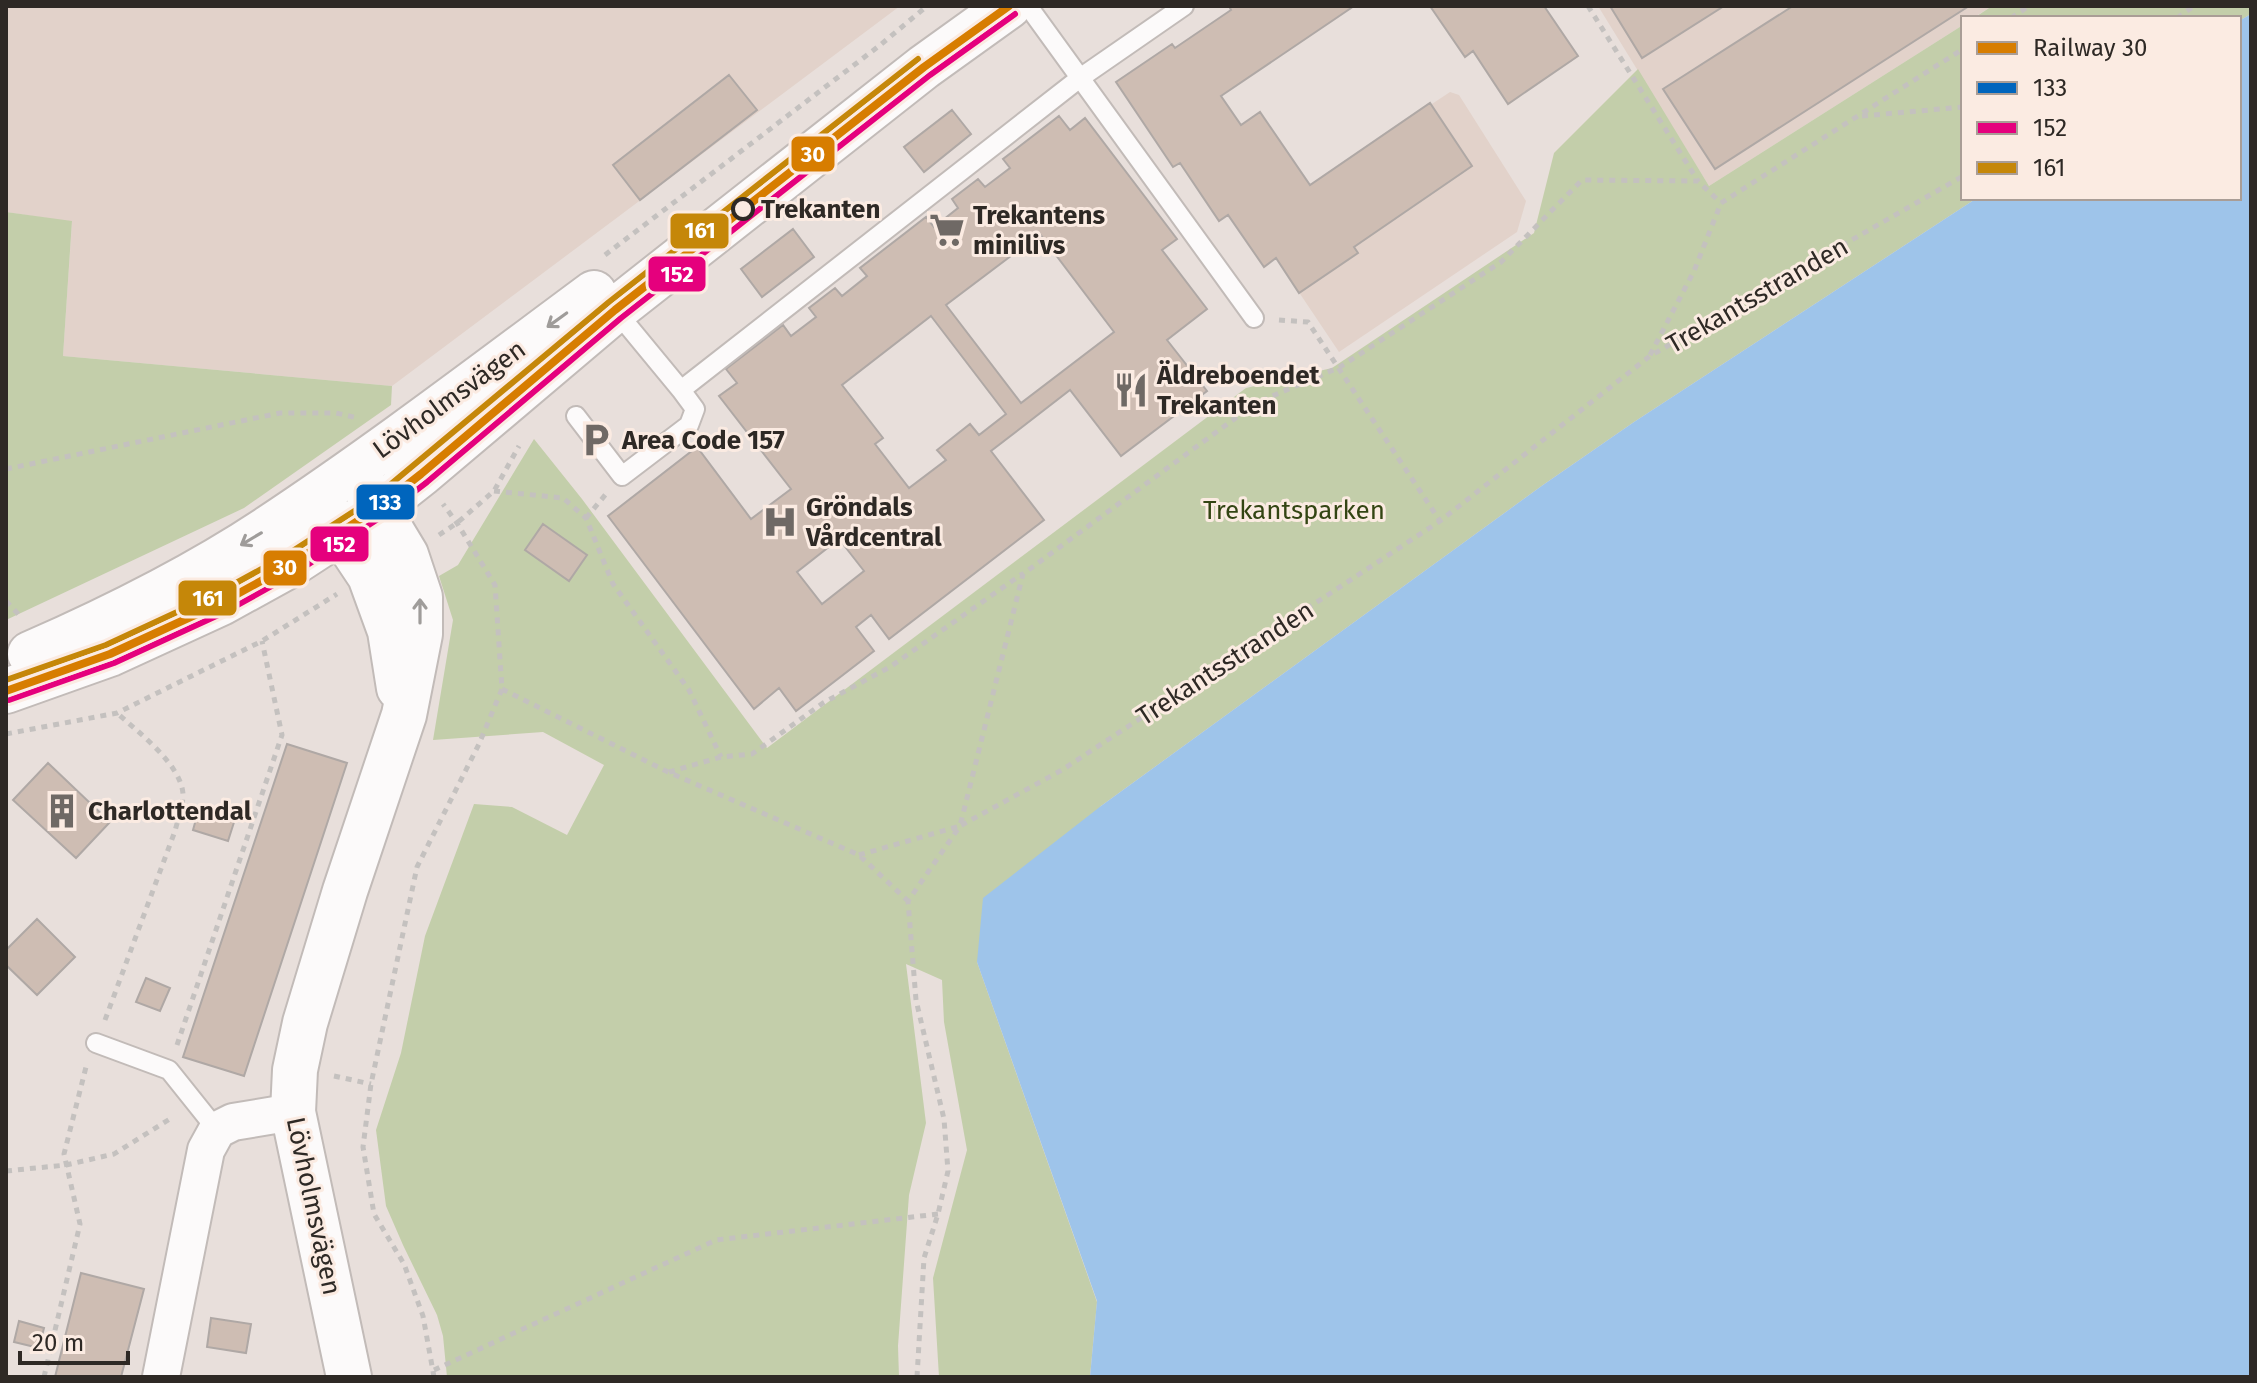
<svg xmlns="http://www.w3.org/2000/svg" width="2257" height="1383" viewBox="0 0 2257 1383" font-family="'Fira Sans',sans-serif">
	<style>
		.built { fill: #e2d2ca }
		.green { fill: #c3ceaa }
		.water { fill: #9ec4ea }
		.building { fill: #cebdb3; stroke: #afa8a5; stroke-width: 2; fill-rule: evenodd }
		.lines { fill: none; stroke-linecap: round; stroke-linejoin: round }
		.lane-casing { stroke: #c2bbb8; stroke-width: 22 }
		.street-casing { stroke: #c2bbb8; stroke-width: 40 }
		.secondary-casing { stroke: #c2bbb8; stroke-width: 48 }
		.path { stroke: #c4c1bf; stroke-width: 5; stroke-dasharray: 6 6; stroke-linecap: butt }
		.lane { stroke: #fcfafa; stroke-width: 18 }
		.street { stroke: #fcfafa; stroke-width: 36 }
		.secondary { stroke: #fcfafa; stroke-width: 44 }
		.bus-1-casing { stroke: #fbebe2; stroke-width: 12 }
		.bus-2-casing { stroke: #fbebe2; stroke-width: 12 }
		.bus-3-casing { stroke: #fbebe2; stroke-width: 12 }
		.bus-1 { stroke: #0065bd; stroke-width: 6 }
		.bus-2 { stroke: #e5007d; stroke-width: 6 }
		.bus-3 { stroke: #c58709; stroke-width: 6 }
		.rail-1-casing { stroke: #fbebe2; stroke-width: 14 }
		.rail-1 { stroke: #d77d00; stroke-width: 8 }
		.oneway { stroke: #9f9c9a }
		.stop-dot { fill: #fbebe2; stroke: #2e2925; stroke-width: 4 }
		.labels { text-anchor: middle; stroke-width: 6; stroke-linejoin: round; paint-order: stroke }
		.stop-label { font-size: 26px; font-weight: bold; fill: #2e2925; stroke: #fbebe2; text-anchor: start }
		.poi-label { font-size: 26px; font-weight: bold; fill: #2e2925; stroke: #fbebe2; text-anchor: start }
		.street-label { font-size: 26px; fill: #2e2925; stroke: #fbebe2 }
		.park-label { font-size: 26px; fill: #334513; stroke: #fbebe2 }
		.line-badge { stroke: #fbebe2; stroke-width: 3 }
		.badge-label { font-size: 22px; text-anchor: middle; font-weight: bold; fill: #fff }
	</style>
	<rect width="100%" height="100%" fill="#e8dfdb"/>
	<path class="built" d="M6 6H900L392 386 63 356 72 222 6 212Z
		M1598 6H1992L1973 18H1963V25L1709 186Z
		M1450 92 1459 95 1526 201 1517 232 1339 352 1276 258 1333 220 1310 185Z"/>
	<path class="green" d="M1992 6H2251V14L2239 21V18H1974Z
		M1963 25V198H1977L1634 422 1543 485 1101 806 977 962 1097 1302 1090 1377H939L933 1278 967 1150 944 1022 942 980 906 964 926 1123 909 1195 898 1346 899 1377H447L443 1336 437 1315 403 1245 386 1206 376 1130 401 1053 425 936 474 804 512 807 567 835 604 765 543 732 433 740 453 620 439 576 458 565 534 439 582 499 767 748 1246 388 1332 368 1534 233 1554 153 1638 69 1709 186Z
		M6 212 72 221 63 356 392 386 391 405 244 508 6 620Z"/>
	<path class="water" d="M2251 14V1377H1090L1097 1301 977 962 983 898 1101 806 1543 485 1634 422 1977 198H2239V21Z"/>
	<path class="building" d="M1229 6H1354L1221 96 1241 125 1260 112 1310 185 1430 103 1472 166 1354 247 1358 253 1299 293 1276 258 1264 267 1228 215 1219 221 1180 163 1173 167 1116 82 1172 44 1175 48 1231 10Z
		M1430 6H1544L1578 56 1508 104 1473 51 1465 57Z
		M1610 6H1724L1642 58Z
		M1793 6H1969L1715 169 1663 89Z
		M729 75 757 110 640 200 613 165Z
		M952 110 971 134 924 172 904 147Z
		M1059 116 1070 130 1085 118 1177 239 1162 250 1207 309 1167 340 1207 391 1121 456 1070 390 991 451 1044 520 889 639 871 615 856 627 874 651 796 711 779 688 754 709 608 516 697 447 751 519 791 489 719 396 737 383 726 369 783 325 791 336 816 317 809 308 835 288 842 296 867 276 860 268 926 217 934 227 958 208 952 199 978 179 985 187 1010 168 1003 159ZM1040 234 1114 332 1021 403 946 305ZM931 316 1006 414 979 435 970 424 937 450 946 460 909 488 875 444 883 438 842 385ZM839 539 864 571 822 604 797 572Z
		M793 229 814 257 762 297 741 269Z
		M543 524 587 555 569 581 525 550Z
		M287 744 347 763 244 1076 183 1057Z
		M48 763 110 822 76 858 13 800Z
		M200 805 236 816 228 841 193 830Z
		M37 919 75 957 37 995 6 965V950Z
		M146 978 170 988 160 1011 136 1002Z
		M81 1273 144 1289 121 1377H55Z
		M211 1318 251 1324 246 1353 207 1347Z
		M19 1321 44 1328 39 1348 14 1342Z"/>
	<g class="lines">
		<g class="lane-casing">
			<path id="lane" d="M1028 6 1254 318
				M615 310 681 390 1080 78 1184 6
				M576 416 622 476 689 425 695 409 681 390
				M96 1043 169 1070 217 1130"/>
		</g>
		<g class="street-casing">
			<path id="street" d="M161 1377 206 1150 217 1130 233 1122 293 1112"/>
		</g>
		<g class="secondary-casing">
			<path id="secondary" d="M326 510 370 576 390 631 399 688
				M30 654C112 618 193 578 267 529 379 455 486 373 594 293
				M6 691 110 654 221 603 290 565 379 507 421 474 615 310 924 67 1009 6
				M349 1377 293 1112 295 1070 305 1023 345 891 404 715 420 634V597L406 555 362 482"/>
		</g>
		<path class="path" d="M1588 6 1698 181
			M2011 18 2029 6
			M2177 18 2194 6
			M1862 116 1963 107
			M605 255 879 46 927 6
			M1279 320 1308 322 1440 521
			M1650 355 1694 271 1721 203 1963 49
			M6 469 280 413H336L358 418
			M494 491 563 498 586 518 613 584 689 690 721 757
			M586 518 606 494
			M439 535 457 523 494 491 519 446
			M6 601 20 616
			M502 689 668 772 859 855 908 901
			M6 734 117 713 262 641 337 594
			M669 772 721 757 752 754 823 703 890 667 1022 574
			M859 855 960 826 1023 574 1256 403 1340 367 1501 262 1582 180 1698 181 1721 203
			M105 1020 175 831C178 819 183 807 183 794 181 764 138 732 117 713
			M177 1045 282 735 262 641
			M334 1076 371 1084
			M6 1171 66 1165 114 1154 173 1117
			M434 1370 716 1240 938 1214
			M44 1377 80 1224 64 1154 86 1067
			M434 1377 423 1316 404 1264 374 1214 363 1147 371 1084 417 867 479 744 502 689 495 585 457 523 443 504
			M917 1377 924 1258 938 1214 948 1171 944 1119 916 1000 908 901 960 826 1062 770 1440 521 1650 356 1963 176"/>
		<use href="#lane" class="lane"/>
		<use href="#street" class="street"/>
		<use href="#secondary" class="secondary"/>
		<g class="bus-1-casing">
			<path id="bus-1" d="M6 691 110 654 221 603 290 565 379 507 421 474 615 310 924 67 1009 6"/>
		</g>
		<g class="bus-2-casing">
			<path id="bus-2" d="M9 700 114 663 225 612 295 573 384 515 427 482 621 318 930 75 1015 14"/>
		</g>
		<g class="bus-3-casing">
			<path id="bus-3" d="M6 680 106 645 216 594 285 556 373 499 609 302 918 59"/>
		</g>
		<use href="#bus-1" class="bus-1"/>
		<use href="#bus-2" class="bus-2"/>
		<use href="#bus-3" class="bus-3"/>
		<g class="rail-1-casing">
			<path id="rail-1" d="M6 691 110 654 221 603 290 565 379 507 421 474 615 310 924 67 1009 6"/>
		</g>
		<use href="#rail-1" class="rail-1"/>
	</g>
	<defs><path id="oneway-shaft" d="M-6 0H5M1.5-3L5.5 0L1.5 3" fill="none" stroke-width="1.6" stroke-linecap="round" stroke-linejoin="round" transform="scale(2)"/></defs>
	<g class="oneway">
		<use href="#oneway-shaft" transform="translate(557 320) rotate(144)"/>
		<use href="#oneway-shaft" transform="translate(251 539) rotate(149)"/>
		<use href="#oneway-shaft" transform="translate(420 611) rotate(-90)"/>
	</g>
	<defs>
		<g id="supermarket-bare" transform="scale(2.76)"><path d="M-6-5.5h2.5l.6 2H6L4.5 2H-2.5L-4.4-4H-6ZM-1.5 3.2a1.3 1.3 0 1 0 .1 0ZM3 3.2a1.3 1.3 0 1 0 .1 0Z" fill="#6f6965" stroke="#fbebe2" stroke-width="2.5" paint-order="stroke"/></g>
		<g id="restaurant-bare" transform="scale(2.76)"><path d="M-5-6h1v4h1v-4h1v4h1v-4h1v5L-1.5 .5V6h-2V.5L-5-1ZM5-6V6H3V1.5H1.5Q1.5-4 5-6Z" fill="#6f6965" stroke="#fbebe2" stroke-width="2.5" paint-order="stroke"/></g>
		<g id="parking-bare" transform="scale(2.76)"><path d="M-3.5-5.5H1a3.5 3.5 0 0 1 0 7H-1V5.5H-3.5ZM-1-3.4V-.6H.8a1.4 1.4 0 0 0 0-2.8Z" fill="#6f6965" stroke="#fbebe2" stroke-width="2.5" paint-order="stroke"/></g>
		<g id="hospital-bare" transform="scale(2.76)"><path d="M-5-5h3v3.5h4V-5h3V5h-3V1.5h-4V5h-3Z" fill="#6f6965" stroke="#fbebe2" stroke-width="2.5" paint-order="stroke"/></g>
		<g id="building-bare" transform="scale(2.76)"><path d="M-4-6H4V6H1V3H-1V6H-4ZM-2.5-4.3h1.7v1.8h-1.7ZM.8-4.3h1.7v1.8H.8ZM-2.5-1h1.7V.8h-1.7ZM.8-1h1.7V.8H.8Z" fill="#6f6965" stroke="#fbebe2" stroke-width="2.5" paint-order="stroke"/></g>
	</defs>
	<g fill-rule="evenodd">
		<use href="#supermarket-bare" x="947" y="230"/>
		<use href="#restaurant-bare" x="1131" y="390"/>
		<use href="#parking-bare" x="596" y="440"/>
		<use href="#hospital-bare" x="780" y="522"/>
		<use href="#building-bare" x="62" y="811"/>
	</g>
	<circle class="stop-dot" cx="743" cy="209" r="10"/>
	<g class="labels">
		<g class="stop-label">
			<text x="761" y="218">Trekanten</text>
		</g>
		<g class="poi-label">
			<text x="973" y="224">Trekantens<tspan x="973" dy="30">minilivs</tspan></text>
			<text x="1157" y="384">Äldreboendet<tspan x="1157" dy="30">Trekanten</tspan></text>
			<text x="622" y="449">Area Code 157</text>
			<text x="806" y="516">Gröndals<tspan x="806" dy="30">Vårdcentral</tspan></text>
			<text x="88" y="820">Charlottendal</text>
		</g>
		<g class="street-label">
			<text transform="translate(1757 295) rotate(-30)" y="9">Trekantsstranden</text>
			<text transform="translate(449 399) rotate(-36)" y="9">Lövholmsvägen</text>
			<text transform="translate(1225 663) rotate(-33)" y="9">Trekantsstranden</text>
			<text transform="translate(314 1206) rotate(78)" y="9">Lövholmsvägen</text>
		</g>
		<g class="park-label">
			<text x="1294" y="519">Trekantsparken</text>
		</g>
	</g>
	<g class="line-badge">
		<rect x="790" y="135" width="46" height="38" rx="8" fill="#d77d00"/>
		<rect x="669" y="212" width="61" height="38" rx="8" fill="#c58709"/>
		<rect x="647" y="255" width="60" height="38" rx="8" fill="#e5007d"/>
		<rect x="355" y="483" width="61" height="38" rx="8" fill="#0065bd"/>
		<rect x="309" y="525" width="61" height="38" rx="8" fill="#e5007d"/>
		<rect x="262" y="549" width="46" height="38" rx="8" fill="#d77d00"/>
		<rect x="177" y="579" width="61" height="38" rx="8" fill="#c58709"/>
	</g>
	<g class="badge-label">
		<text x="813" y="162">30</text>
		<text x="700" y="238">161</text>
		<text x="677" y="282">152</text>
		<text x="385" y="510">133</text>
		<text x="339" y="552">152</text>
		<text x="285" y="575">30</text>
		<text x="208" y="606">161</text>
	</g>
	<rect width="2257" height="1383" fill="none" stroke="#2e2925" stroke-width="16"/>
	<rect x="1961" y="16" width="280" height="184" fill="#fbebe2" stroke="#a99d96" stroke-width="2"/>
	<rect x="1977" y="42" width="40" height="12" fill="#d77d00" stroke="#a99d96" stroke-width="2"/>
	<text x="2033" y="56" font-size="24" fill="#2e2925">Railway 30</text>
	<rect x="1977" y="82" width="40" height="12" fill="#0065bd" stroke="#a99d96" stroke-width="2"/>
	<text x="2033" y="96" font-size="24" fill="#2e2925">133</text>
	<rect x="1977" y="122" width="40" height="12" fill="#e5007d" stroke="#a99d96" stroke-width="2"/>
	<text x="2033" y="136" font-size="24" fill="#2e2925">152</text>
	<rect x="1977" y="162" width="40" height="12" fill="#c58709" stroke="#a99d96" stroke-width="2"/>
	<text x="2033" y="176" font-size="24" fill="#2e2925">161</text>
	<path d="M20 1351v12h108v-12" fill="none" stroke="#2e2925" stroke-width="4"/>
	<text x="32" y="1351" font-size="24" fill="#2e2925" stroke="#fbebe2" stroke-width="6" paint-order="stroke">20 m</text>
</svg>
